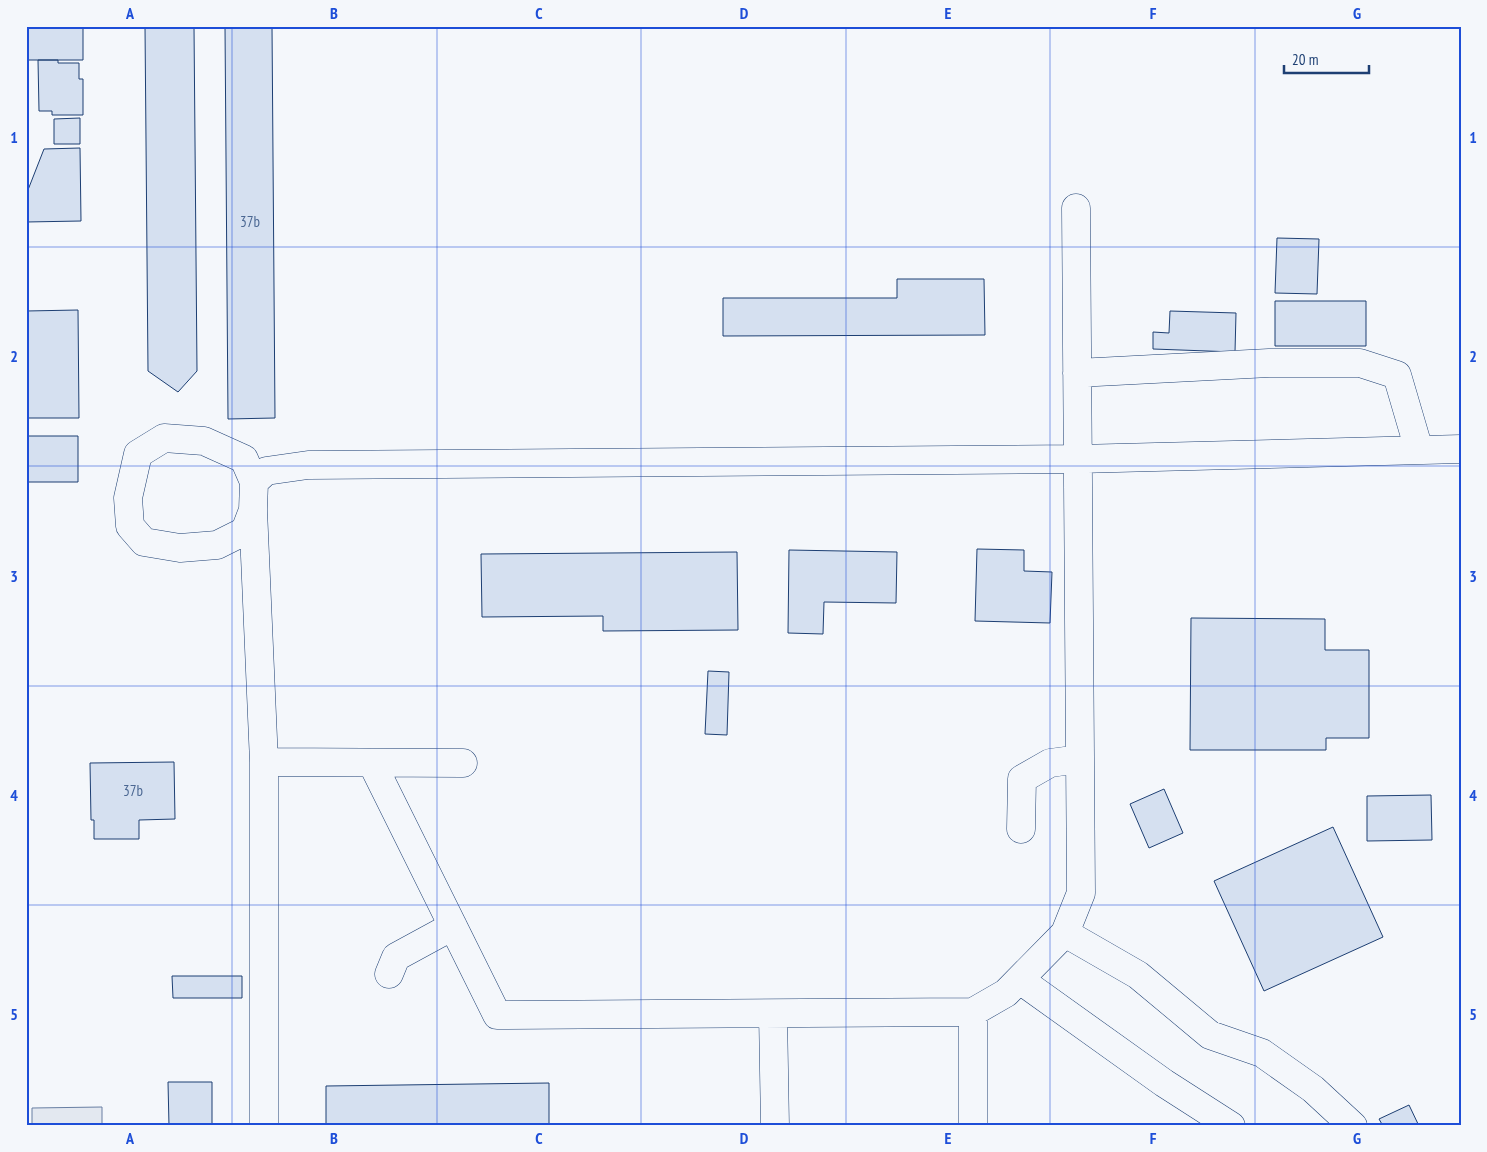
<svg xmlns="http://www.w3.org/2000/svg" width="1487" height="1152" viewBox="0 0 1487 1152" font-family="'PT Sans Narrow',sans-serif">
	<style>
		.parking { fill: #e3e8f0; stroke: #687fa3 }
		.building { fill: #d5e0f0; stroke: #1d3f73 }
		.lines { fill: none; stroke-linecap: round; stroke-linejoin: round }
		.minor-casing { stroke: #1d3f73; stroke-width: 29 }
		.minor { stroke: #f4f7fb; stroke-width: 28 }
		.grid { fill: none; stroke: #1d4ed8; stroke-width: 1; stroke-opacity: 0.55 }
		.labels { text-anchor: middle; stroke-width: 4; stroke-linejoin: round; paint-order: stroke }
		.number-label { font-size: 15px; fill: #4b6792 }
		.neatline { fill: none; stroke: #1d4ed8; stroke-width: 2 }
		.grid-label { font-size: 16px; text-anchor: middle; font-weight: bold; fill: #1d4ed8 }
	</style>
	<rect width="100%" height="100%" fill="#f4f7fb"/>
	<path class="parking" d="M102 1107V1126H32V1108Z"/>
	<path class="building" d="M26 26H83V60H26Z
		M145 26H194L197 371 178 392 148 371Z
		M225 26H272L275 418 228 419Z
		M38 60H58V63H79V79H83V115H52V111H39Z
		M80 118V144H54V119Z
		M80 148 81 221 26 222V195L44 149Z
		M1277 238 1319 239 1317 294 1275 293Z
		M897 279H984L985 335 723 336V298H897Z
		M1275 301H1366V346H1275Z
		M78 310 79 418H26V311Z
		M1170 311 1236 313 1235 352 1153 349V332L1169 333Z
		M26 436H78V482H26Z
		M977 549 1024 550V571L1052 572 1050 623 975 621Z
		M789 550 897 552 896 603 824 602 823 634 788 633Z
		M737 552 738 630 603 631V616L482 617 481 554Z
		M1191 618 1325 619V650H1369V738H1326V750H1190Z
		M708 671 729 672 727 735 705 734Z
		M174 762 175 819 139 820V839H94V820H91L90 763Z
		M1164 789 1183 833 1149 848 1130 804Z
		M1431 795 1432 840 1367 841V796Z
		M1333 827 1383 937 1264 991 1214 881Z
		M172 976H242V998H173Z
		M168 1082H212V1126H169Z
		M549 1083V1126H326V1086Z
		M1409 1105 1419 1126H1383L1379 1119Z"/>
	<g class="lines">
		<g class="minor-casing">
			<path id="minor" d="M1077 373 1269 363H1360L1397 375 1419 450
				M254 482 244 459 204 441 164 438 138 454 128 498 130 526 144 542 180 548 217 545 245 531 253 510 254 482 266 471 308 465 1078 459 1461 449
				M253 510 264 762V1126
				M264 762 463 763
				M372 763 497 1015 973 1012 1006 993 1065 933 1081 893 1076 208
				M1021 829 1022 779 1050 763 1080 759
				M1065 933 1138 975 1210 1035 1262 1053 1313 1089 1353 1126
				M389 974 396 957 453 926
				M1020 980 1164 1083 1231 1126
				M973 1012V1126
				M773 1014 775 1126"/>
		</g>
		<use href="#minor" class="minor"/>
	</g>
	<path class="grid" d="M232 26V1126M437 26V1126M641 26V1126M846 26V1126M1050 26V1126M1255 26V1126M26 247H1461M26 466H1461M26 686H1461M26 905H1461"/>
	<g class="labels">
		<g class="number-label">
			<text x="250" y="227">37b</text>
			<text x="133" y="796">37b</text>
		</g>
	</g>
	<rect width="1487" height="1152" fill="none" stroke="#f4f7fb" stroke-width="55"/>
	<path d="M1284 65v8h85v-8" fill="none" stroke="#1d3f73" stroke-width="2.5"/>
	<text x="1292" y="65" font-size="15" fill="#1d3f73" stroke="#f4f7fb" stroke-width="4" paint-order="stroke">20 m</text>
	<rect x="28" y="28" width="1432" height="1096" class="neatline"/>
	<g class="grid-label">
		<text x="130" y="19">A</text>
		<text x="334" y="19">B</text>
		<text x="539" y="19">C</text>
		<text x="744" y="19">D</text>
		<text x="948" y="19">E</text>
		<text x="1153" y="19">F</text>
		<text x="1357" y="19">G</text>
		<text x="14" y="143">1</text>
		<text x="1473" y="143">1</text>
		<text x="14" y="362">2</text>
		<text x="1473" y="362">2</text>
		<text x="14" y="582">3</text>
		<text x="1473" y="582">3</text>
		<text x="14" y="801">4</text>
		<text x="1473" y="801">4</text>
		<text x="14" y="1020">5</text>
		<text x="1473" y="1020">5</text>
		<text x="130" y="1144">A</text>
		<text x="334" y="1144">B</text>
		<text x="539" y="1144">C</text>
		<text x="744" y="1144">D</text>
		<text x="948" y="1144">E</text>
		<text x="1153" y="1144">F</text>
		<text x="1357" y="1144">G</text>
	</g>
</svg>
